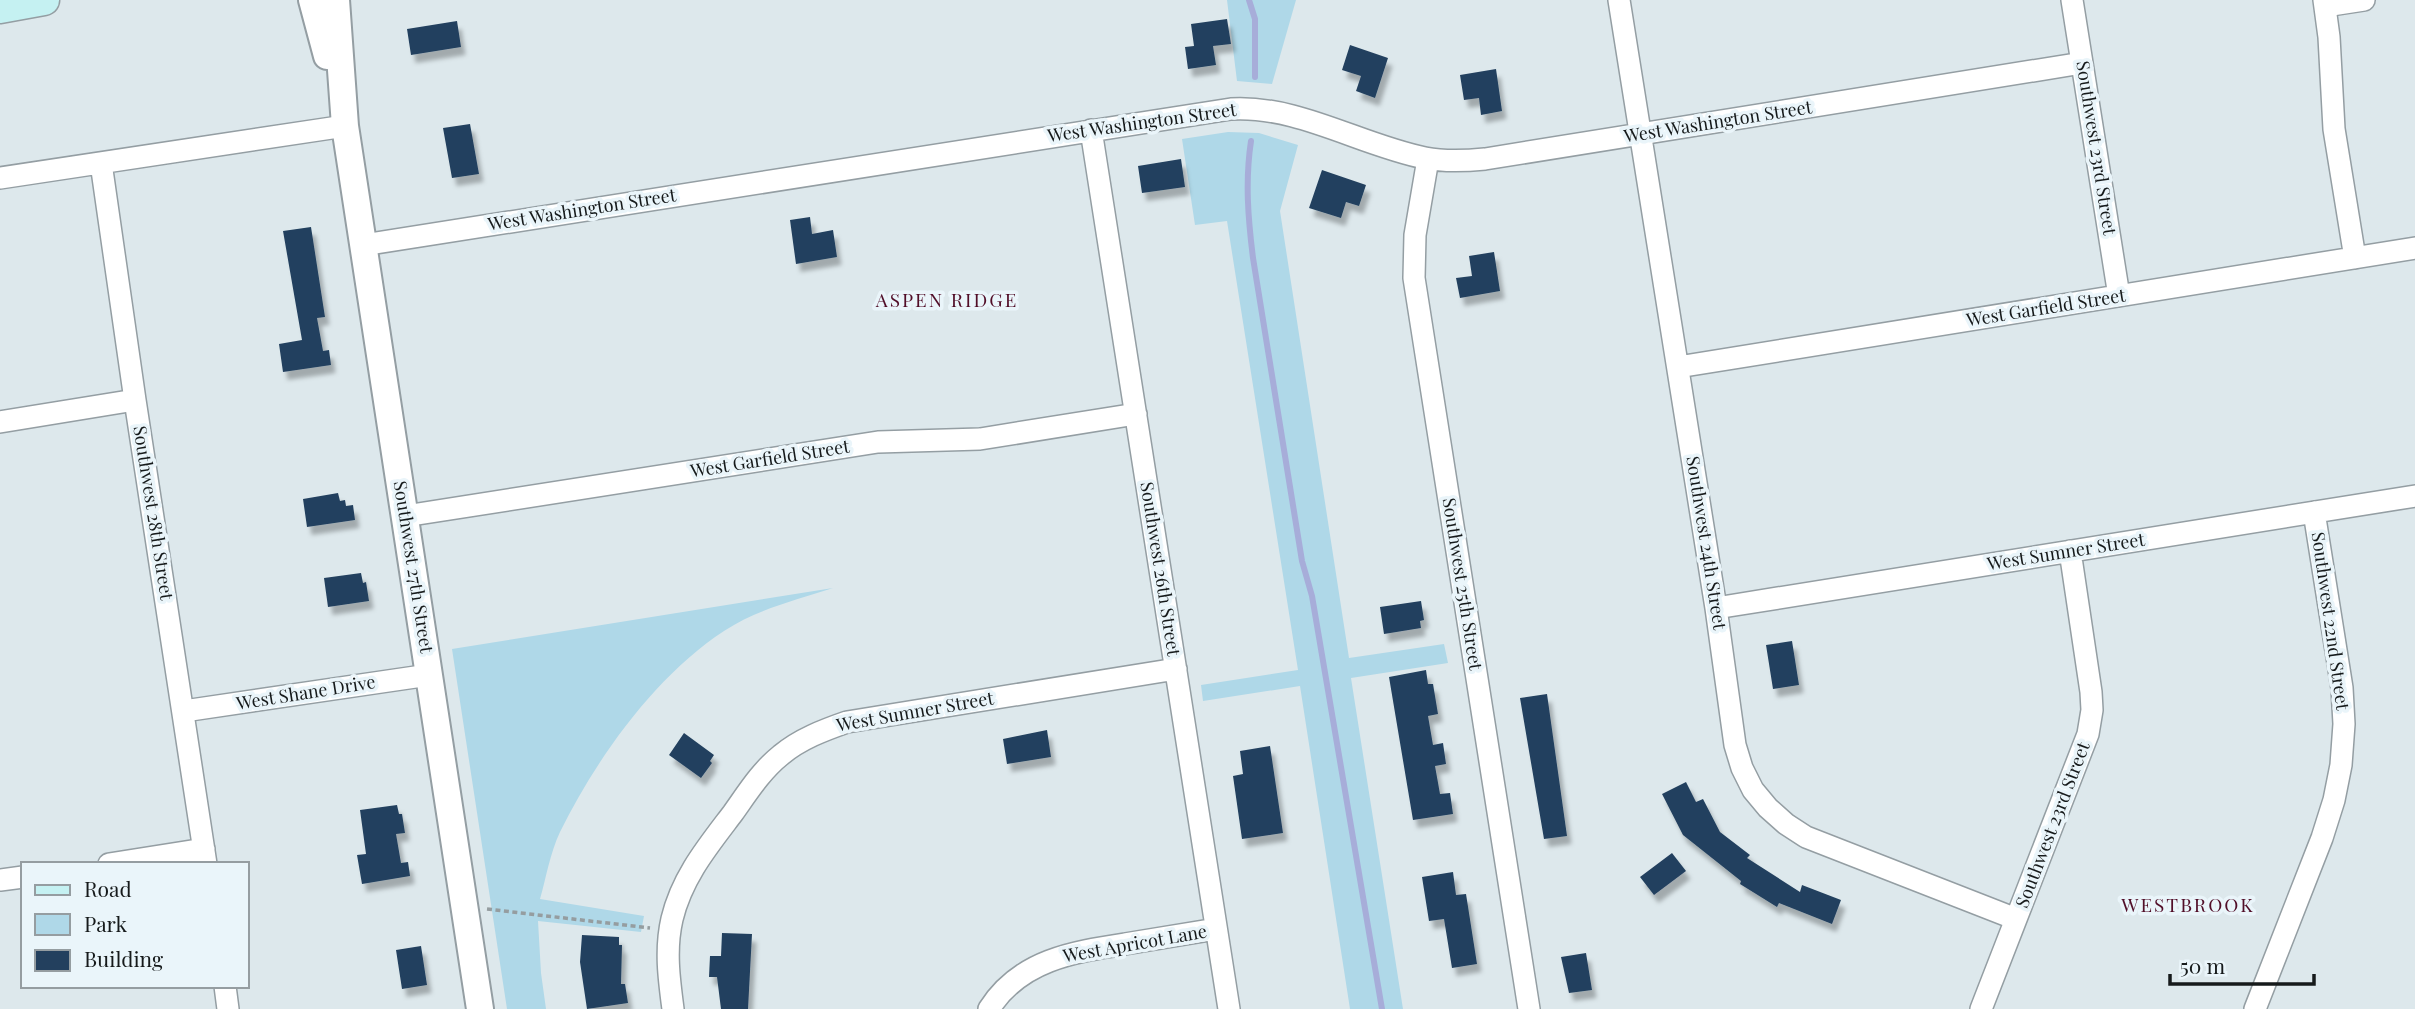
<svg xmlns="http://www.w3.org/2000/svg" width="2415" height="1009" viewBox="0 0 2415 1009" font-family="'Playfair Display',serif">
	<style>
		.green { fill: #afd8e8 }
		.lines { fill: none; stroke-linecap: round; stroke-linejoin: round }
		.stream { stroke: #a7add9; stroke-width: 6 }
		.building { fill: #23405e; filter: url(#shadow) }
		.minor-casing { stroke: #949ea3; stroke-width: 24 }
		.tertiary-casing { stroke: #949ea3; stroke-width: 30 }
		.secondary-casing { stroke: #949ea3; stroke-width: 33 }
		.path { stroke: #959da0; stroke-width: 3.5; stroke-dasharray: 5 3.5; stroke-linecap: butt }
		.minor { stroke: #fff; stroke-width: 21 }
		.tertiary { stroke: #fff; stroke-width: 26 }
		.secondary { stroke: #c5f1f2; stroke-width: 30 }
		.labels { text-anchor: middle; stroke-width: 7; stroke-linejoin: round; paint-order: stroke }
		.street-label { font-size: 18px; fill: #161a1b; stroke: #eaf5fa }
		.neighbourhood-label { font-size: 19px; letter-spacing: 2px; fill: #510e28; stroke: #eaf5fa }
	</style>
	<defs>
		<filter id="shadow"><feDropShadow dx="4.5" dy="8" stdDeviation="2" flood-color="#0004"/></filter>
	</defs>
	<rect width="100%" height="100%" fill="#dde8ec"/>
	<path class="green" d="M1227 0H1296L1272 84 1237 81Z
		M1228 132 1259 133 1298 145 1280 211 1349 658 1444 644 1448 663 1351 678 1403 1009H1350L1300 686 1203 701 1201 685 1298 670 1227 221 1195 225 1182 139Z
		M833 588C797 600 757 609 724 631 655 676 596 759 560 832 550 853 546 878 540 899L644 916 641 932 538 921 541 973 546 1009H507L452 649Z"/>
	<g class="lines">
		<path class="stream" d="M1249 0 1255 19V77
			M1251 141C1245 181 1248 218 1253 258L1302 561 1312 596 1382 1009"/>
	</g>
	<path class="building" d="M1227 19 1231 44 1213 46 1216 65 1188 69 1185 47 1194 46 1191 24Z
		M457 21 461 47 411 55 407 29Z
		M1350 45 1388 58 1375 98 1356 91 1361 76 1342 70Z
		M1496 69 1502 111 1481 115 1479 98 1464 100 1460 75Z
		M470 124 479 174 452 178 443 128Z
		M1181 159 1185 187 1142 193 1138 166Z
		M1322 170 1366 185 1359 206 1346 202 1341 218 1309 208Z
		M810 217 812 234 833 230 837 257 796 264 790 220Z
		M311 227 325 317 317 318 323 351 329 350 331 365 283 372 279 344 302 340 283 231Z
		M1494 252 1500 291 1460 298 1456 278 1472 276 1469 256Z
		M338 493 340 501 345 500 346 506 353 505 355 520 307 527 303 499Z
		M361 573 363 583 366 582 369 601 328 607 324 578Z
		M1421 601 1424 620 1420 621 1421 628 1384 634 1380 607Z
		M1792 641 1799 685 1773 689 1766 645Z
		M1426 670 1428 684H1433L1438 714 1428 716 1433 745 1443 743 1446 764 1435 766 1440 794 1450 793 1453 814 1413 820 1389 677Z
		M1547 694 1567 836 1544 839 1520 698Z
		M1047 730 1051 757 1007 764 1003 739Z
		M684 733 714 755 710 761 712 763 701 778 669 755Z
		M1270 746 1283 833 1242 839 1233 776 1243 774 1240 751Z
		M1686 782 1696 802 1703 799 1720 832 1750 855 1747 858 1800 892 1802 885 1841 900 1832 924 1779 903 1777 907 1740 884 1741 881 1683 835 1662 794Z
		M397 805 399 814H402L405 833 396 834 401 863 408 862 410 876 362 884 357 855 366 854 360 810Z
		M1672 853 1686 871 1654 895 1640 877Z
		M1453 872 1456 895 1466 894 1477 964 1452 968 1444 919 1429 921 1422 877Z
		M722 933 752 934 748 1009H721L717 977H709L710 956H721Z
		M582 935 619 937V945H622L621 984H625L628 1003 587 1009 580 962Z
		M421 946 427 985 402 989 396 950Z
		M1586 953 1592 990 1569 993 1561 957Z"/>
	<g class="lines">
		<g class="minor-casing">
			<path id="minor" d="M1619 0 1716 608 1735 745 1742 768 1753 790 1768 808 1786 824 1806 837 2016 919
				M2072 0 2119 296
				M2324 0 2329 37 2334 129 2355 258
				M2325 6 2364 0
				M1091 130 1229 1009
				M1428 159 1415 235 1414 278 1529 1009
				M101 163 135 400 206 864
				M0 178 345 126
				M363 245 1231 109C1298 105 1360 145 1425 158 1445 162 1465 161 1485 159L2082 63
				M1678 367 2415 248
				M0 422 135 400
				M405 516 878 442 980 439 1136 414
				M1716 608 2415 496
				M184 711 429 675
				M109 864 204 849
				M0 880 23 877
				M225 986 228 1009
				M673 1009C669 979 665 949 672 919 682 877 708 846 733 813 748 792 761 771 781 755 800 739 824 730 847 722L1176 669
				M989 1009C1020 960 1073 952 1125 944 1156 939 1186 934 1216 929
				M1981 1009 2088 734 2092 710 2091 692 2070 551
				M2255 1009 2322 838 2334 800 2341 765 2344 724 2342 688 2314 512"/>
		</g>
		<g class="tertiary-casing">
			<path id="tertiary" d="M312 0 327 56
				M336 0 345 126 480 1009"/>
		</g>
		<g class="secondary-casing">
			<path id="secondary" d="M0 8 44 0"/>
		</g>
		<path class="path" d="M487 909 650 928"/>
		<use href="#minor" class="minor"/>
		<use href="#tertiary" class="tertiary"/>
		<use href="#secondary" class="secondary"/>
	</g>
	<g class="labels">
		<g class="street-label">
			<text transform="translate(1718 122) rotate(-9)" y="6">West Washington Street</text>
			<text transform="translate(1142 123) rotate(-8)" y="6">West Washington Street</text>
			<text transform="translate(2096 148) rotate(81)" y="6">Southwest 23rd Street</text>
			<text transform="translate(582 210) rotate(-9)" y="6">West Washington Street</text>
			<text transform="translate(2046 308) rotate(-9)" y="6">West Garfield Street</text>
			<text transform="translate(770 459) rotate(-9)" y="6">West Garfield Street</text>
			<text transform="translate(153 513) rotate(81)" y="6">Southwest 28th Street</text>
			<text transform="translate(1706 543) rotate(81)" y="6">Southwest 24th Street</text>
			<text transform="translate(2066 552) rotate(-9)" y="6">West Sumner Street</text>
			<text transform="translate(413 567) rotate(81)" y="6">Southwest 27th Street</text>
			<text transform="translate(1160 569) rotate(81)" y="6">Southwest 26th Street</text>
			<text transform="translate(1462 584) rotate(81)" y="6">Southwest 25th Street</text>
			<text transform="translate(2330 621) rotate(82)" y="6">Southwest 22nd Street</text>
			<text transform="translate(306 693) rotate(-9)" y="6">West Shane Drive</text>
			<text transform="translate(915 712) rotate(-10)" y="6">West Sumner Street</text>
			<text transform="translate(2053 825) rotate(-69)" y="6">Southwest 23rd Street</text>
			<text transform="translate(1135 944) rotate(-10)" y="6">West Apricot Lane</text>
		</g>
		<g class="neighbourhood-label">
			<text x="947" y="307">ASPEN RIDGE</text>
			<text x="2188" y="912">WESTBROOK</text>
		</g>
	</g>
	<rect x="21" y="862" width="228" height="126" fill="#eaf5fa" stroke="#959da1" stroke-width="2"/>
	<rect x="35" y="885" width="35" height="10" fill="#c5f1f2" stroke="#959da1" stroke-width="2"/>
	<text x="84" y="897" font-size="21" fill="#161a1b">Road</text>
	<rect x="35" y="914" width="35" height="21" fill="#afd8e8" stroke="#959da1" stroke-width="2"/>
	<text x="84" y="932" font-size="21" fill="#161a1b">Park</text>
	<rect x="35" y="950" width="35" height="21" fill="#23405e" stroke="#959da1" stroke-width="2"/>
	<text x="84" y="967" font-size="21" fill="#161a1b">Building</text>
	<path d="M2170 974v10h144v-10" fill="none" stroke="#161a1b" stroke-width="3.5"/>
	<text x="2180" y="974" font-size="21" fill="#161a1b" stroke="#eaf5fa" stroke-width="5" paint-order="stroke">50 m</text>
</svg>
